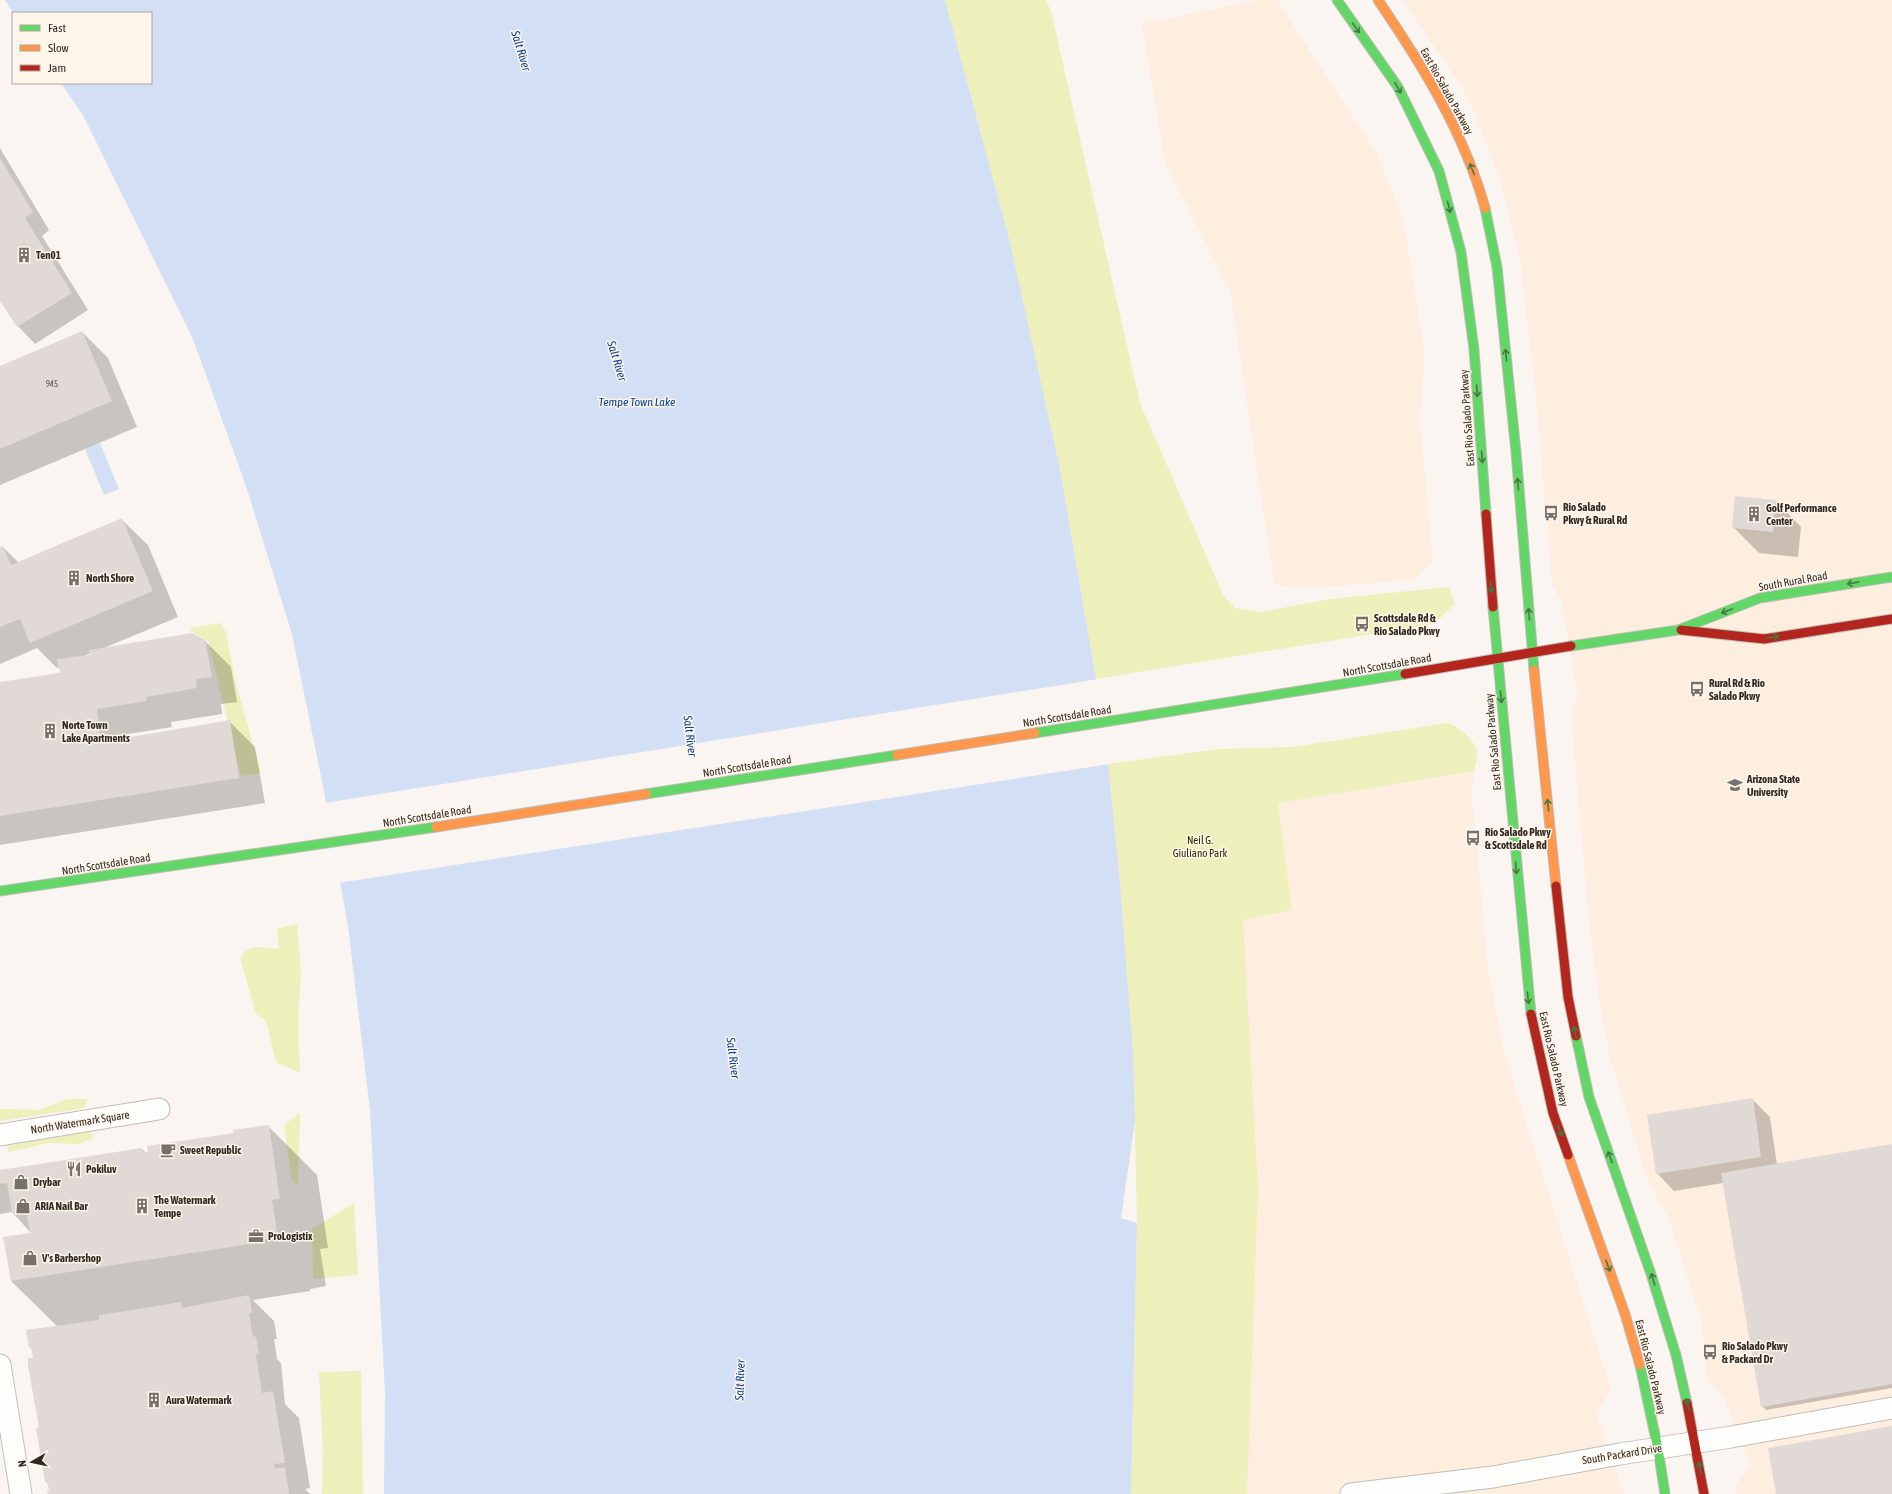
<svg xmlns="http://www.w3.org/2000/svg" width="1892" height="1494" viewBox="0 0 1892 1494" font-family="'Asap Condensed',sans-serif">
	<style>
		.built { fill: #fdeee0 }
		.green { fill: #edf0ba }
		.water { fill: #d2dff4 }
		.pier { fill: #faf5f0 }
		.shadow { fill: #0003; fill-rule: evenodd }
		.building { fill: #e0d9d6 }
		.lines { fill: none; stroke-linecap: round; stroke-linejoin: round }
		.street-casing { stroke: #c2bdb8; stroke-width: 23 }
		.fast-casing { stroke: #c2bdb8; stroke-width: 11 }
		.slow-casing { stroke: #c2bdb8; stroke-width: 11 }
		.jam-casing { stroke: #c2bdb8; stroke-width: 11 }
		.street { stroke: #fefefd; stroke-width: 21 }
		.fast { stroke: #63d668; stroke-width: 9 }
		.slow { stroke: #ff974d; stroke-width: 9 }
		.jam { stroke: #b3261e; stroke-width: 9 }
		.oneway { stroke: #477742 }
		.labels { text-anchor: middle; stroke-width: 3; stroke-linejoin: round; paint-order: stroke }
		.number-label { font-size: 9px; fill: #5c5650 }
		.street-label { font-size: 11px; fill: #302a23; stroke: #fff5eb }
		.poi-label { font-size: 11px; font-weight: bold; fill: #302a23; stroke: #fff5eb; text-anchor: start }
		.park-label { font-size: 11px; fill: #2a2c00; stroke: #fff5eb }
		.water-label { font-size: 12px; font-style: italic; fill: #05419a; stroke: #fff5eb }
	</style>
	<rect width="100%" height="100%" fill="#faf5f0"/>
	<path class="built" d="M1258 0H1277L1377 154 1403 218 1425 353 1420 421 1433 563 1413 580 1295 589 1274 583 1230 290 1165 162 1142 24Z
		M1403 0H1892V1494H1737L1736 1485 1750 1465 1723 1395 1707 1381 1702 1324 1670 1221 1648 1182 1609 1054 1599 999 1588 912 1571 710 1578 698 1561 599 1552 585 1536 396 1521 267 1508 209 1497 172 1477 119 1461 86Z
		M1474 771 1472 797 1488 968 1501 1037 1510 1072 1611 1390 1596 1413 1624 1494H1247L1243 920 1292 909 1278 803Z"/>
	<path class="green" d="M945 0H1046L1051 11 1140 403 1223 595 1235 608 1260 612 1330 599 1449 587 1455 604 1434 624 1096 679 1059 464 1010 242Z
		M220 623 226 632 236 684 261 773 241 776 208 641 191 631 190 628Z
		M1447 723C1458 725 1478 742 1477 755 1477 760 1475 766 1474 771L1278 803 1292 910 1243 920 1258 1189 1247 1494H1131L1137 1223 1133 1051 1119 871 1108 764 1219 749 1293 747Z
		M297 924 301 972 298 1024 300 1073 276 1062 266 1021 256 1014 241 961C242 942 267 948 279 949L277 929Z
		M68 1099H88L84 1108 0 1121V1109L38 1110Z
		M300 1113 298 1185 292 1181 284 1125Z
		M86 1131 91 1133 94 1138 78 1144 49 1143 8 1152 7 1143Z
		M354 1203 358 1275 313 1279 312 1229Z
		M361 1371 363 1494H322L323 1453 319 1372Z"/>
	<path class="water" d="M5 0H945L1010 242 1059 464 1096 679 1108 764 1119 871 1133 1051 1135 1121 1121 1218 1137 1223 1131 1494H384L385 1393 370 1110 348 926 324 791 292 634 246 486 193 339 83 115 61 83H151V13H13Z
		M100 443 119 489 104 495 85 449Z"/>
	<path class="pier" d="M1098 679 1110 764 338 883 324 803Z"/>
	<path class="shadow" d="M0 148 49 230 42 236 88 310 35 344 18 326 0 300Z
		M82 332 108 358 137 427 0 485V367Z
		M1776 501 1801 527 1798 557 1759 553 1733 527Z
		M122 520 148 545 178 617 104 648 205 641 231 667 237 702 221 704 222 714 171 722 172 727 122 735 123 740 229 721 255 747 265 803 0 845V683L61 673 60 667 57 668 37 648 0 664V548L3 547 19 563ZM91 653V656H84Z
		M1752 1099 1770 1117 1777 1165 1892 1145V1388L1766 1410 1762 1406 1723 1183 1674 1191 1657 1173Z
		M268 1126 317 1175 328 1248 320 1249 326 1286 310 1289V1291L253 1300 274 1321 277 1339H274L277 1359 281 1363 285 1404 299 1418 310 1488 305 1489 310 1494H49L50 1491 49 1485 46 1482 34 1358 33 1350 30 1347 58 1327 11 1281 31 1233 12 1212 0 1214V1171L142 1149 146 1153Z"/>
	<path class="building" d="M0 158 33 212 25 218 72 293 17 327 0 301Z
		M82 331 112 401 0 449V366Z
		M1735 496 1776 500 1773 532 1732 528Z
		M122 518 153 591 30 643 20 619 0 627V547L3 546 11 565Z
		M192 633 205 640 212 677 196 679 197 688 146 697 147 701 97 709 101 742 230 720 239 778 0 816V682L60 673 57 659 90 655 89 650Z
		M1753 1098 1761 1157 1656 1174 1647 1115Z
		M269 1125 280 1199 272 1200 278 1238 262 1240V1242L11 1281 3 1237 30 1233 26 1211 12 1213 7 1183 0 1184V1170L142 1148 143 1152H148L147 1146 234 1133 233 1130Z
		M1892 1144V1384L1761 1407 1721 1173Z
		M249 1295 252 1313H249L253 1337 256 1336 259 1354 256 1355 262 1393 273 1391 285 1463 274 1464 275 1469 285 1467 289 1494H48L47 1491 49 1490 47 1482H45L36 1428 39 1427 28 1366V1358H33L31 1347 29 1348 26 1330 99 1320V1315L127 1311 181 1302 182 1308Z
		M1892 1426V1494H1776L1768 1448Z"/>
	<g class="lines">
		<g class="street-casing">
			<path id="street" d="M0 1135 159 1109
				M0 1365 21 1494
				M1351 1494 1493 1477 1620 1454 1731 1437 1892 1408"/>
		</g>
		<g class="fast-casing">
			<path id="fast" d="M1337 0 1398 87 1439 171 1461 252 1474 349 1486 514
				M1485 208 1497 267 1516 452 1534 670
				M1493 607 1531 1014
				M1571 646 1678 630 1760 598 1892 577
				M1035 733 1405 674
				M646 794 897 755
				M0 891 436 827
				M1576 1036 1589 1097 1651 1274 1676 1355 1687 1403
				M1640 1365 1658 1449 1665 1494"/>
		</g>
		<g class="slow-casing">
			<path id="slow" d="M1378 0C1422 65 1464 132 1485 208
				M1534 670 1556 886
				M897 755 1035 733
				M436 827 646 794
				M1568 1155 1625 1314 1640 1365"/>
		</g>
		<g class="jam-casing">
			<path id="jam" d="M1486 514 1493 607
				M1681 630 1764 639 1892 619
				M1405 674 1571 646
				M1556 886 1568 997 1576 1036
				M1531 1014 1553 1113 1568 1155
				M1687 1403 1704 1494"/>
		</g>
		<use href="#street" class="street"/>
		<use href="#fast" class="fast"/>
		<use href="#slow" class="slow"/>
		<use href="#jam" class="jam"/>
	</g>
	<defs><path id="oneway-shaft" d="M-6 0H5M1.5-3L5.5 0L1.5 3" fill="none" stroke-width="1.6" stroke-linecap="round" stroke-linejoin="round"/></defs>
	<g class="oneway">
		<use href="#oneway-shaft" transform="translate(1356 28) rotate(55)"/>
		<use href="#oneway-shaft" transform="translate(1398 88) rotate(60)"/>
		<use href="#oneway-shaft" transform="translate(1472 169) rotate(-112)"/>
		<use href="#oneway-shaft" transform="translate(1449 207) rotate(75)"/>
		<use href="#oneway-shaft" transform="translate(1506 355) rotate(-96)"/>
		<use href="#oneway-shaft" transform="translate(1477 391) rotate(86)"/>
		<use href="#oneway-shaft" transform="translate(1482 457) rotate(86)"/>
		<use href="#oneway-shaft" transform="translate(1518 484) rotate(-95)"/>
		<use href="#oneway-shaft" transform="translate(1853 583) rotate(171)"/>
		<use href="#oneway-shaft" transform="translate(1491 587) rotate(86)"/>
		<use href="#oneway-shaft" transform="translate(1727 611) rotate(159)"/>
		<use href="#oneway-shaft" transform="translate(1529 614) rotate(-95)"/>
		<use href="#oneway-shaft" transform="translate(1773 637) rotate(-9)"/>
		<use href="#oneway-shaft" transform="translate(1501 697) rotate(84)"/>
		<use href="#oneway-shaft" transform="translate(1548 805) rotate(-96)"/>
		<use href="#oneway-shaft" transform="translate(1516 868) rotate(85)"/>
		<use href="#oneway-shaft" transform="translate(1528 998) rotate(84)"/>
		<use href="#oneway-shaft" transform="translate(1575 1032) rotate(-102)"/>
		<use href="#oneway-shaft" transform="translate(1560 1131) rotate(70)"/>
		<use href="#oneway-shaft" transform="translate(1610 1157) rotate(-110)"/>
		<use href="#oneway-shaft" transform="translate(1608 1266) rotate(70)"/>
		<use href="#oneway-shaft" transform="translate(1653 1279) rotate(-107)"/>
		<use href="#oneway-shaft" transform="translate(1688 1405) rotate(-101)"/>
		<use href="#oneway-shaft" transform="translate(1700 1468) rotate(-101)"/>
	</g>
	<defs>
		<g id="building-bare" transform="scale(1.2)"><path d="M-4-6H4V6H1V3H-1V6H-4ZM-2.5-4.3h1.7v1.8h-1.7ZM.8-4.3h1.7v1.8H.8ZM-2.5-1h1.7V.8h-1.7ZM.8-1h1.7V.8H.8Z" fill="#77716b" stroke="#fff5eb" stroke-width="2.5" paint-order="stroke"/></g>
		<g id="bus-bare" transform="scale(1.2)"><path d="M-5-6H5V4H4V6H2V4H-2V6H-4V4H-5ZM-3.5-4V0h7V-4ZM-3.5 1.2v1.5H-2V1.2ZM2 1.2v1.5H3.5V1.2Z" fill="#77716b" stroke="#fff5eb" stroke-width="2.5" paint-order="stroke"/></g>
		<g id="university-bare" transform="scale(1.2)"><path d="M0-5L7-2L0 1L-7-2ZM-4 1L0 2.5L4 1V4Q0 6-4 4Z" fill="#77716b" stroke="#fff5eb" stroke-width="2.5" paint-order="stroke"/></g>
		<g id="cafe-bare" transform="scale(1.2)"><path d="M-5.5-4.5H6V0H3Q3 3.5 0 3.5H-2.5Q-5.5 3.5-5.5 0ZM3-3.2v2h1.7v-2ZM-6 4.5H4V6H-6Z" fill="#77716b" stroke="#fff5eb" stroke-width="2.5" paint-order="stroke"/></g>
		<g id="restaurant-bare" transform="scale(1.2)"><path d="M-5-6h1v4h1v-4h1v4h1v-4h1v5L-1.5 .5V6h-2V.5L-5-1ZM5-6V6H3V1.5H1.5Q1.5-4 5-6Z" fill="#77716b" stroke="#fff5eb" stroke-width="2.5" paint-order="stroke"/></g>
		<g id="shop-bare" transform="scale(1.2)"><path d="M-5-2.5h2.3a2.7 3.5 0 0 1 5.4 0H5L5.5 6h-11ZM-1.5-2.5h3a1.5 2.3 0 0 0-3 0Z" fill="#77716b" stroke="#fff5eb" stroke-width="2.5" paint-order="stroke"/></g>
		<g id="office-bare" transform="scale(1.2)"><path d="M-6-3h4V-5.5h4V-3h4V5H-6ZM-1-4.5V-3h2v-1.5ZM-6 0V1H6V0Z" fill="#77716b" stroke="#fff5eb" stroke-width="2.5" paint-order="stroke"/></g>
	</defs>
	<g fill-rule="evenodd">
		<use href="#building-bare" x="24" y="255"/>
		<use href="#bus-bare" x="1551" y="513"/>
		<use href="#building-bare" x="1754" y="514"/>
		<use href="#building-bare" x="74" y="578"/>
		<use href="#bus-bare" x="1362" y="624"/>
		<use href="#bus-bare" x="1697" y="689"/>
		<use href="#building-bare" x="50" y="731"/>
		<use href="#university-bare" x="1735" y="785"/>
		<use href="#bus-bare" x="1473" y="838"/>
		<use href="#cafe-bare" x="168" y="1150"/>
		<use href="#restaurant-bare" x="74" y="1169"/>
		<use href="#shop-bare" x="21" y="1182"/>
		<use href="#shop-bare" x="23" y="1206"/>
		<use href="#building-bare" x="142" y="1206"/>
		<use href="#office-bare" x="256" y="1236"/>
		<use href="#shop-bare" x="30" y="1258"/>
		<use href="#bus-bare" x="1710" y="1352"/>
		<use href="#building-bare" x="154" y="1400"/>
	</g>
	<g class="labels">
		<g class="number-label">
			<text x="52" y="387">945</text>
		</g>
		<g class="street-label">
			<text transform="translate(1447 91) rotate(61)" y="4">East Rio Salado Parkway</text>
			<text transform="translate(1467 418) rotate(-94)" y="4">East Rio Salado Parkway</text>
			<text transform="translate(1793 581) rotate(-10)" y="4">South Rural Road</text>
			<text transform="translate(1387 665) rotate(-10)" y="4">North Scottsdale Road</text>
			<text transform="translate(1067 716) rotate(-9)" y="4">North Scottsdale Road</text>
			<text transform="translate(1493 742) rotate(-95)" y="4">East Rio Salado Parkway</text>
			<text transform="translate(747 766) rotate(-9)" y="4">North Scottsdale Road</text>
			<text transform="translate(427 816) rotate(-9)" y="4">North Scottsdale Road</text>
			<text transform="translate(106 864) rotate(-9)" y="4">North Scottsdale Road</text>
			<text transform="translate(1554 1059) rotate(77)" y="4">East Rio Salado Parkway</text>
			<text transform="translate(80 1122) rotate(-9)" y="4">North Watermark Square</text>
			<text transform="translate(1651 1367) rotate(76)" y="4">East Rio Salado Parkway</text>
			<text transform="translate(1622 1454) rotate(-9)" y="4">South Packard Drive</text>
		</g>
		<g class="poi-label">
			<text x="36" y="259">Ten01</text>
			<text x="1563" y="511">Rio Salado<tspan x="1563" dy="13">Pkwy &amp; Rural Rd</tspan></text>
			<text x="1766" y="512">Golf Performance<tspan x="1766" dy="13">Center</tspan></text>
			<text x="86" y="582">North Shore</text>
			<text x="1374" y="622">Scottsdale Rd &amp;<tspan x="1374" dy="13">Rio Salado Pkwy</tspan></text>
			<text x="1709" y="687">Rural Rd &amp; Rio<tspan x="1709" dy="13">Salado Pkwy</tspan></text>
			<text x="62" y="729">Norte Town<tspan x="62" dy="13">Lake Apartments</tspan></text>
			<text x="1747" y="783">Arizona State<tspan x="1747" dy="13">University</tspan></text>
			<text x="1485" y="836">Rio Salado Pkwy<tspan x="1485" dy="13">&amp; Scottsdale Rd</tspan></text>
			<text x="180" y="1154">Sweet Republic</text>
			<text x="86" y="1173">Pokiluv</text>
			<text x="33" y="1186">Drybar</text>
			<text x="154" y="1204">The Watermark<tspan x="154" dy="13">Tempe</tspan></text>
			<text x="35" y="1210">ARIA Nail Bar</text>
			<text x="268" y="1240">ProLogistix</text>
			<text x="42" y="1262">V's Barbershop</text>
			<text x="1722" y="1350">Rio Salado Pkwy<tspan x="1722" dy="13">&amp; Packard Dr</tspan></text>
			<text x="166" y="1404">Aura Watermark</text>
		</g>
		<g class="park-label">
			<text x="1200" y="844">Neil G.<tspan x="1200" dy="13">Giuliano Park</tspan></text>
		</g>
		<g class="water-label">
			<text transform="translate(521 51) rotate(73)" y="4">Salt River</text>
			<text transform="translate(617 361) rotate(73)" y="4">Salt River</text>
			<text x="637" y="406">Tempe Town Lake</text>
			<text transform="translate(690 736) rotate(83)" y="4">Salt River</text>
			<text transform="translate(733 1058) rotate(83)" y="4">Salt River</text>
			<text transform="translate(740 1380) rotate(-88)" y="4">Salt River</text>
		</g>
	</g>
	<rect x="12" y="12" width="140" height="72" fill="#fff5eb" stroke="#aca49b"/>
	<rect x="20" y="25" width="20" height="6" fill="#63d668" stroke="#aca49b"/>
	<text x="48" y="32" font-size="12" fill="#302a23">Fast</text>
	<rect x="20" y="45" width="20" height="6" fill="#ff974d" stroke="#aca49b"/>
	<text x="48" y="52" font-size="12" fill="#302a23">Slow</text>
	<rect x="20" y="65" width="20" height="6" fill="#b3261e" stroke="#aca49b"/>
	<text x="48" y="72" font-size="12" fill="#302a23">Jam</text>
	<g transform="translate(32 1462) rotate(261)" stroke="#fff5eb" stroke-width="3" paint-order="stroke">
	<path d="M0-3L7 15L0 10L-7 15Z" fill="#302a23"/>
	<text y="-6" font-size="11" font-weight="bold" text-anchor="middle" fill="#302a23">N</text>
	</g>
</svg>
